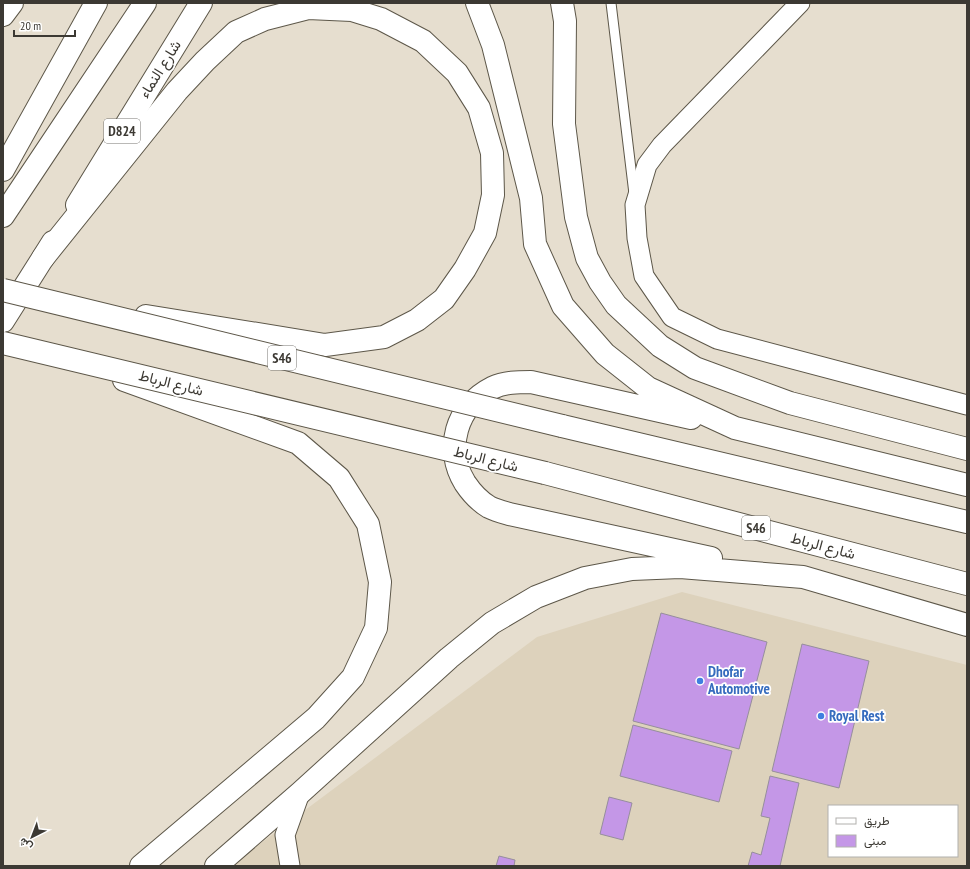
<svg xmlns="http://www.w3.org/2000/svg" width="970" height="869" viewBox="0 0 970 869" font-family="'PT Sans Narrow',Vazirmatn,sans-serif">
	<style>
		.built { fill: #ddd2bc; fill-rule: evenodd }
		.building { fill: #c497e7; stroke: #968e9c }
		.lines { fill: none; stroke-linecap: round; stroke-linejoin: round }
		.lane-casing { stroke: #5d5749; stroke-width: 11 }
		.street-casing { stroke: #5d5749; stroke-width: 21 }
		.primary-casing { stroke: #5d5749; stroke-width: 24 }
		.highway-casing { stroke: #5d5749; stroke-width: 24 }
		.lane { stroke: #fff; stroke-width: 9 }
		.street { stroke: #fff; stroke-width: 19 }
		.primary { stroke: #fff; stroke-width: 22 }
		.highway { stroke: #fff; stroke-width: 22 }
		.highway-bridge-casing { stroke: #5d5749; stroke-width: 24; stroke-linecap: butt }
		.highway-bridge { stroke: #fff; stroke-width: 22 }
		.shop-dot { fill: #3f7fe0; stroke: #fff; stroke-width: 1.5 }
		.labels { text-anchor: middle; stroke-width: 3.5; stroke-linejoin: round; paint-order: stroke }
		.shield { fill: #fff; stroke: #767470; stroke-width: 1 }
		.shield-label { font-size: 14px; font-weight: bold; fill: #3c3933 }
		.street-label { font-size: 15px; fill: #3c3933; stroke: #fff }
		.shop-label { font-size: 15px; font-weight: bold; fill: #366cbe; stroke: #fff; text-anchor: start }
	</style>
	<rect width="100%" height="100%" fill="#e6decf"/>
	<path class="built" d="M682 592 967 665V866H234L249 852 537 637ZM829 806H957V856H829Z"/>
	<path class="building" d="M661 613 767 642 739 749 633 721Z
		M802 644 869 661 839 788 772 771Z
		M633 725 732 751 719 802 620 776Z
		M770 776 799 783 780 866H748L752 852 761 855 770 818 761 816Z
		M609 797 632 803 623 840 600 834Z
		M499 856 515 860 514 866H496Z"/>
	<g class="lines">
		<g class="lane-casing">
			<path id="lane" d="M611 3 634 194"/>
		</g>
		<g class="street-casing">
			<path id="street" d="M800 3 662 145 647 165 635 205 637 238 644 276 672 317 717 339 967 405
				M290 866 285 835 300 793"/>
		</g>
		<g class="primary-casing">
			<path id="primary" d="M77 205 201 3
				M3 216 145 3
				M3 321 53 242"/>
		</g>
		<g class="highway-casing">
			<path id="highway" d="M477 3 493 45 531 198 535 244 563 306 605 354 648 388 735 428 967 485
				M562 3 565 21 564 124 576 217 587 258 600 282 616 305 660 346 695 368 790 403 967 449
				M3 15 12 3
				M3 170 96 3
				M43 258 177 91 205 61 236 32 265 19 308 8 352 10 381 19 423 41 457 73 479 108 492 153 493 195 485 233 465 269 444 299 417 320 384 337 325 345 146 316
				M124 380 298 443 339 478 368 524 380 582 376 628 353 677 316 718 141 866
				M691 418 531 382C518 382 505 382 492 388 456 406 444 449 465 483 471 492 479 501 489 507 495 510 502 512 509 514L711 558
				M562 426 967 522
				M545 473 967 584
				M216 866 300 793 449 658 492 623 536 597 585 578 632 569 680 567 803 577 967 625"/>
		</g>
		<use href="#lane" class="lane"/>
		<use href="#street" class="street"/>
		<use href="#primary" class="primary"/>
		<use href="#highway" class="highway"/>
		<g class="highway-bridge-casing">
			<path id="highway-bridge" d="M3 290 562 426
				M3 343 545 473"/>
		</g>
		<use href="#highway-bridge" class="highway-bridge"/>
	</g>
	<g class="shop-dot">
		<circle cx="700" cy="681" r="4"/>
		<circle cx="821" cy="716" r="4"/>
	</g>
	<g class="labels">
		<g class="shield">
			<rect x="104" y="119" width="36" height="24" rx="3"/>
			<rect x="268" y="346" width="28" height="24" rx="3"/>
			<rect x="742" y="516" width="28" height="24" rx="3"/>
		</g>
		<g class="shield-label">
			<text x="122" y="136">D824</text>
			<text x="282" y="363">S46</text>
			<text x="756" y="533">S46</text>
		</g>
		<g class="street-label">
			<text transform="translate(160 69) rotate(-58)" y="5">شارع النماء</text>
			<text transform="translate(171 383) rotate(14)" y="5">شارع الرباط</text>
			<text transform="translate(486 459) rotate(14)" y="5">شارع الرباط</text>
			<text transform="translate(823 546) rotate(15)" y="5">شارع الرباط</text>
		</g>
		<g class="shop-label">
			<text x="708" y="677">Dhofar<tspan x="708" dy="17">Automotive</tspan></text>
			<text x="829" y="721">Royal Rest</text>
		</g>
	</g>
	<rect width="970" height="869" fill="none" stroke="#3c3933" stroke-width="8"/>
	<rect x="828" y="805" width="130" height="52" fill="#ffffff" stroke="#b1b0ad"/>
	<rect x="836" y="818" width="20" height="6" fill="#ffffff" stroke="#b1b0ad"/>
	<text x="864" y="825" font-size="12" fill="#3c3933">طريق</text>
	<rect x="836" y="835" width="20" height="12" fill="#c497e7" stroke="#b1b0ad"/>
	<text x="864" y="845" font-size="12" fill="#3c3933">مبنى</text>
	<g transform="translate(32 837) rotate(222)" stroke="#ffffff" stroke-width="3" paint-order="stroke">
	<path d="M0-3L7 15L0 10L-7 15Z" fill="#3c3933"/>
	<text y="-6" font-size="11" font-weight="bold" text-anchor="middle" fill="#3c3933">ش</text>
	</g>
	<path d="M14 30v6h61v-6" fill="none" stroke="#3c3933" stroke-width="2"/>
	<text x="20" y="30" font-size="12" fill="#3c3933" stroke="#ffffff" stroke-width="3" paint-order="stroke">20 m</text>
</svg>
